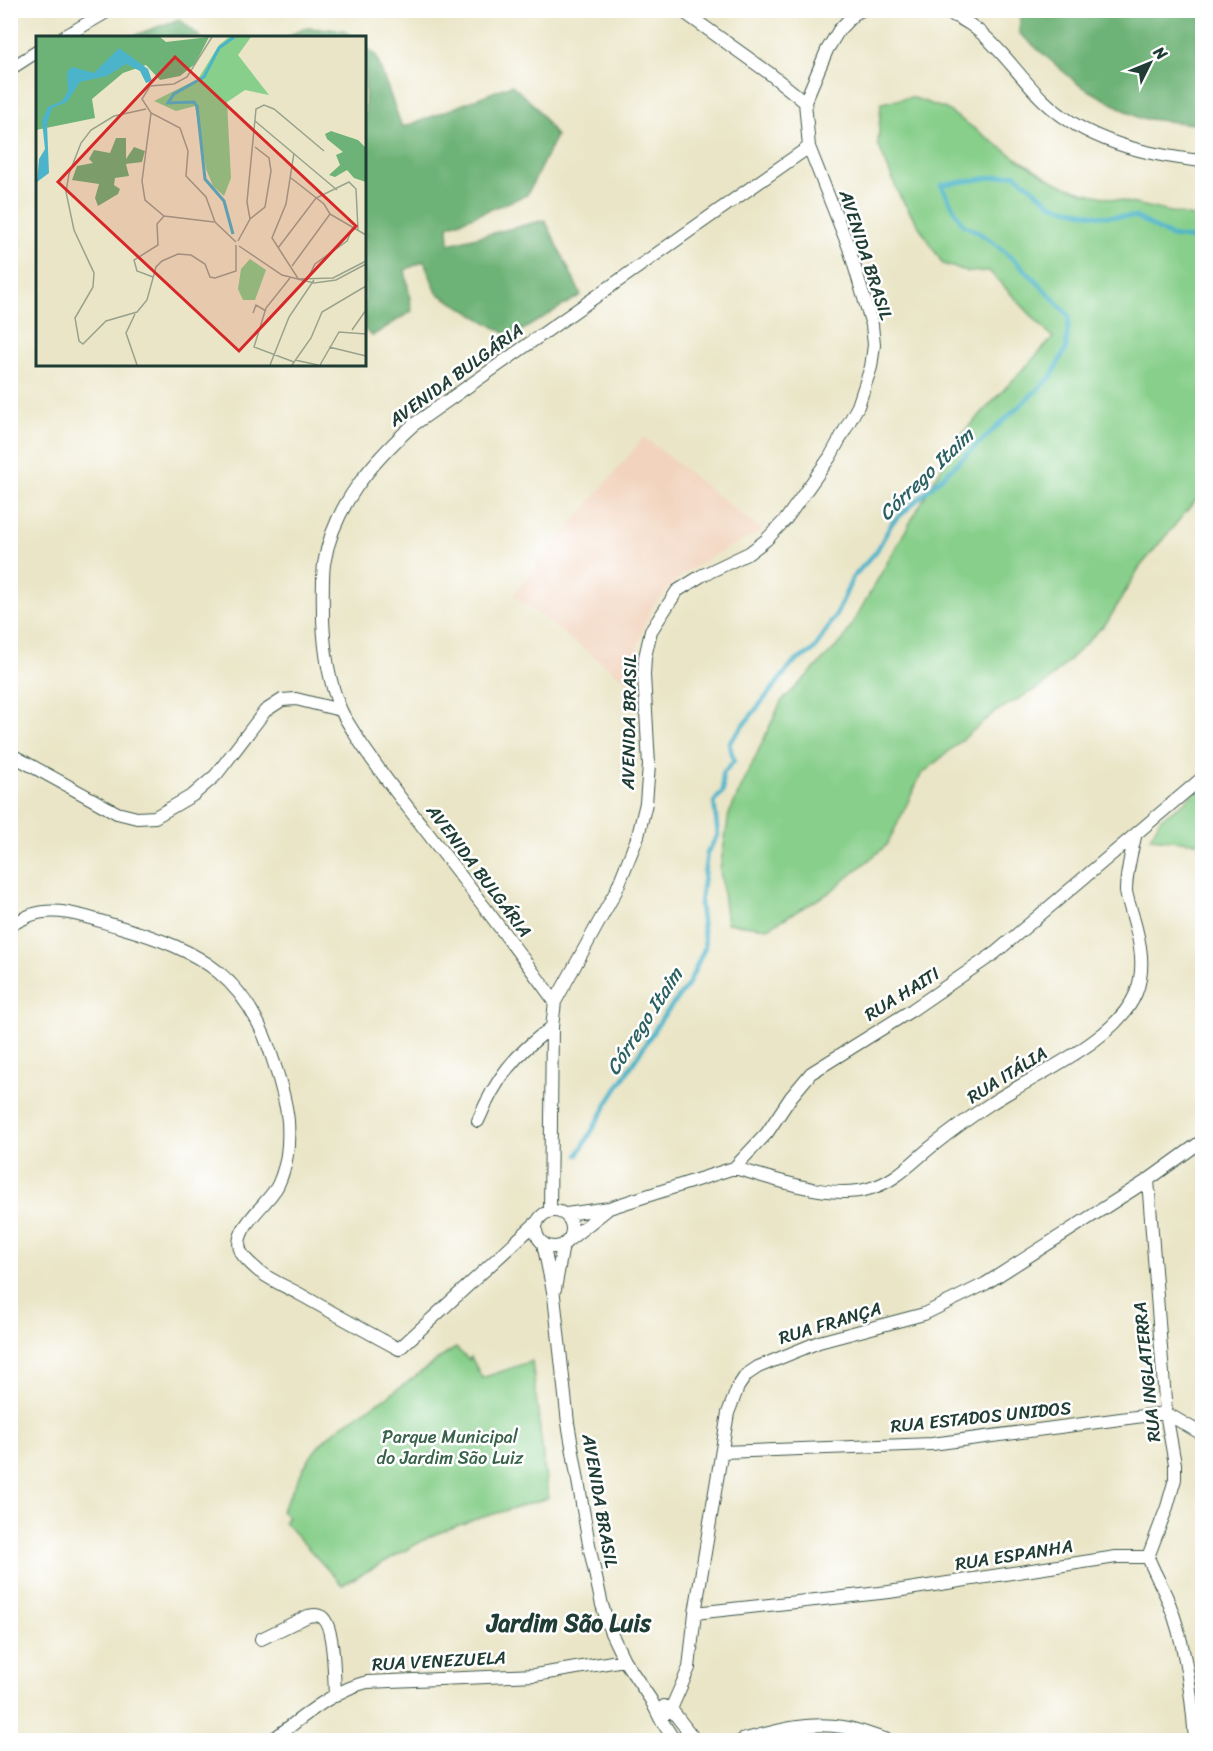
<svg xmlns="http://www.w3.org/2000/svg" width="1213" height="1751" viewBox="0 0 1213 1751" font-family="Sriracha,sans-serif">
	<style>
		.built { fill: #f2d4be }
		.green { fill: #87cf8a; stroke: #53865f; stroke-width: 1.5 }
		.forest { fill: #6db276; stroke: #467855; stroke-width: 1.5 }
		.lines { fill: none; stroke-linecap: round; stroke-linejoin: round }
		.stream { stroke: #4bb4ca; stroke-width: 4.5 }
		.minor-casing { stroke: #3d564a; stroke-width: 14 }
		.minor { stroke: #fff; stroke-width: 12 }
		.labels { text-anchor: middle; stroke-width: 5; stroke-linejoin: round; paint-order: stroke }
		.street-label { font-size: 18px; fill: #1f3d34; stroke: #fff }
		.park-label { font-size: 18px; fill: #39624a; stroke: #fff }
		.water-label { font-size: 20px; font-style: italic; fill: #2c6161; stroke: #fff }
		.district-label { font-size: 24px; font-weight: bold; fill: #1f3d34; stroke: #fff }
		.inset-river { fill: none; stroke: #4bb4ca; stroke-width: 3 }
		.inset-road { fill: none; stroke: #99a28c; stroke-width: 1.5 }
		.view { fill: #d62828; fill-opacity: 0.15; stroke: #d62828; stroke-width: 3 }
		.inset-edge { fill: none; stroke: #1f3d34; stroke-width: 3 }
	</style>
	<rect width="100%" height="100%" fill="#fff"/>
	<filter id="ink" filterUnits="userSpaceOnUse"><feTurbulence type="fractalNoise" baseFrequency=".0167" numOctaves="2"/><feDisplacementMap in="SourceGraphic" scale="12" xChannelSelector="R" yChannelSelector="G"/><feConvolveMatrix kernelMatrix="1 2 1 2 8 2 1 2 1" color-interpolation-filters="sRGB"/></filter>
	<filter id="wash" filterUnits="userSpaceOnUse"><feTurbulence type="fractalNoise" baseFrequency=".008" numOctaves="4" result="noise"/><feDisplacementMap in="SourceGraphic" scale="24" xChannelSelector="R" yChannelSelector="G"/><feGaussianBlur stdDeviation="1.35" result="paint"/><feColorMatrix in="noise" values="0 0 0 0 0 0 0 0 0 0 0 0 0 0 0 0 0 1.4 0 .05"/><feComposite in="paint" operator="in"/></filter>
	<g filter="url(#wash)">
		<rect width="100%" height="100%" fill="#eae5c6"/>
		<path class="built" d="M644 437 762 531 719 552 680 577 652 607 637 649V689L513 595Z"/>
		<path class="green" d="M911 97 946 109 1018 159 1055 182 1082 192 1202 219V498L1194 502 1139 568 1108 621 1045 684 995 712 921 775 887 845 829 893 768 928 727 923 720 869 729 814 781 702 843 640 959 437 1053 338 989 271 968 272 943 264 899 195 878 144 881 103Z
			M1202 785V843L1150 838 1161 818 1184 803Z
			M456 1348 469 1360 471 1357 482 1378 532 1361 548 1498 470 1521 433 1535 342 1585 284 1522 288 1517 281 1511C292 1492 304 1463 318 1447 338 1424 364 1412 388 1396 412 1380 432 1362 456 1348Z"/>
		<path class="forest" d="M1021 11H1202V125L1139 118 1079 85 1019 33Z
			M179 19 200 37H130Z
			M303 28 344 30 353 37H288Z
			M365 46 376 56 402 127C439 116 475 98 512 85L536 107 556 136 527 195 448 226 449 244 545 220 581 295 511 337 437 293 424 261 405 270 412 311 372 336 365 330Z"/>
		<g class="lines">
			<path class="stream" d="M578 1155 609 1101 662 1018 688 985 705 947 700 904 707 853 718 835 714 802 723 791 722 774 734 761 729 743 793 663 814 650 837 613 853 577 876 552 892 523 1051 377 1066 349 1069 316C1045 289 996 237 963 225L941 185 1015 174 1053 205 1100 216 1136 217 1170 236 1202 240"/>
		</g>
	</g>
	<g filter="url(#ink)">
		<g class="lines">
			<g class="minor-casing">
				<path id="minor" d="M681 10 769 73 805 102
					M937 10C985 20 1011 69 1043 100 1085 141 1146 155 1202 161
					M62 38 110 10
					M10 69 38 51
					M10 754 117 813 137 818 155 817 193 795 216 775 265 711 282 700 296 699 340 710
					M10 925C17 922 24 918 31 915 59 905 92 919 120 927 202 951 248 977 274 1063 280 1081 286 1102 288 1121 289 1138 288 1159 282 1175 280 1180 278 1187 274 1191 264 1207 231 1231 241 1252 244 1259 254 1267 260 1272 272 1281 289 1288 303 1296 335 1314 367 1332 399 1349L537 1222
					M555 1002C512 943 468 885 423 827 399 796 374 765 353 731 349 724 343 716 340 708 328 679 324 649 323 619 323 600 322 582 324 564 333 507 372 462 413 425L809 147
					M478 1121C496 1078 514 1055 552 1027
					M734 1168C773 1178 828 1200 868 1189 895 1182 910 1164 931 1147 950 1132 970 1117 990 1104 1033 1075 1116 1042 1136 993 1146 968 1140 941 1133 917 1131 909 1127 899 1126 891 1126 873 1131 854 1135 837
					M536 1229a18 18 0 1 1 36 0a18 18 0 1 1-36 0Z
					M550 1211 552 1027 555 1002 616 891 638 836 646 803 649 765 644 675 645 657 651 631 677 591 701 576 749 553 766 540 786 519 830 457 858 406 871 367 874 345 872 325 849 248 809 147 805 102 827 50 839 30 854 14 862 10
					M566 1214 609 1208 734 1168 767 1133 791 1097 811 1073 912 1010 995 953 1202 778
					M570 1239 608 1209
					M543 1243 554 1296 568 1423 590 1550 602 1605 611 1633 624 1660 651 1700 660 1718 674 1740
					M555 1289 563 1245
					M722 1452 932 1444 1166 1413 1202 1434
					M1148 1557 1167 1507 1175 1479V1464L1166 1413 1148 1180
					M695 1613 889 1592 1116 1557H1148C1154 1573 1163 1587 1169 1603 1185 1642 1192 1699 1195 1740
					M261 1639 308 1616C313 1615 317 1614 322 1617 335 1627 334 1679 335 1696
					M664 1706 671 1709 695 1740
					M660 1718 671 1709 689 1668 695 1613 728 1413 738 1387 746 1375 758 1367 819 1342 924 1314 985 1284 1148 1180 1202 1141
					M272 1740C301 1719 331 1691 367 1682L535 1675 624 1660
					M742 1740C776 1731 808 1721 843 1727 858 1729 873 1736 888 1740"/>
			</g>
			<use href="#minor" class="minor"/>
		</g>
	</g>
	<g class="labels">
		<g class="street-label">
			<text transform="translate(866 255) rotate(72)" y="6">AVENIDA BRASIL</text>
			<text transform="translate(456 375) rotate(-36)" y="6">AVENIDA BULGÁRIA</text>
			<text transform="translate(629 722) rotate(-89)" y="6">AVENIDA BRASIL</text>
			<text transform="translate(479 871) rotate(53)" y="6">AVENIDA BULGÁRIA</text>
			<text transform="translate(902 994) rotate(-32)" y="6">RUA HAITI</text>
			<text transform="translate(1007 1075) rotate(-32)" y="6">RUA ITÁLIA</text>
			<text transform="translate(830 1323) rotate(-17)" y="6">RUA FRANÇA</text>
			<text transform="translate(1147 1372) rotate(-96)" y="6">RUA INGLATERRA</text>
			<text transform="translate(981 1417) rotate(-6)" y="6">RUA ESTADOS UNIDOS</text>
			<text transform="translate(600 1501) rotate(80)" y="6">AVENIDA BRASIL</text>
			<text transform="translate(1014 1555) rotate(-9)" y="6">RUA ESPANHA</text>
			<text transform="translate(439 1661) rotate(-3)" y="6">RUA VENEZUELA</text>
		</g>
		<g class="park-label">
			<text x="450" y="1443">Parque Municipal<tspan x="450" dy="21">do Jardim São Luiz</tspan></text>
		</g>
		<g class="water-label">
			<text transform="translate(926 474) rotate(-44)" y="7">Córrego Itaim</text>
			<text transform="translate(644 1021) rotate(-57)" y="7">Córrego Itaim</text>
		</g>
		<g class="district-label">
			<text x="569" y="1631">Jardim São Luis</text>
		</g>
	</g>
	<g transform="translate(36 36)">
		<rect width="330" height="330" fill="#eae5c6"/>
		<path d="M193 1H215L202 19 233 59 209 54 191 66 195 142 188 160 177 150 170 133 159 70 140 75 118 65 162 43 183 9ZM214 223 230 234 219 264H207L202 253 205 233Z" fill="#87cf8a"/>
		<path d="M0 1H124L130 6 173 1 159 28 144 40 124 44 110 29 87 37 56 63 59 82 0 94ZM295 95 322 104 330 112V146L318 142 311 134 299 141 293 139 304 129 300 119 307 116 291 103 289 98ZM80 102H90V123L98 111 109 115 106 126 90 128 93 140 79 142 78 149 84 153 82 158 62 170 59 162 63 148 36 144 41 130 57 127 53 123 58 114 74 117Z" fill="#6db276"/>
		<path d="M83 12 112 33 116 45 110 47 104 35 90 28 71 40 44 46 31 66 16 72 11 88 13 137 1 146 3 123 9 113 6 85 12 71 26 65 32 55 31 36 36 31 58 37Z" fill="#4bb4ca"/>
		<path class="inset-river" d="M197 198 188 165 169 143 161 70 158 66 132 67 138 58 168 41 183 12 198 1"/>
		<path class="inset-road" d="M176 1 151 41 138 48 114 50 106 63 115 77 144 92 152 115 150 140 170 161 179 186 200 206M110 73 78 80 55 94 45 107 33 138 30 156 38 194 58 237 57 251 39 282 43 305 47 308 70 285 101 276 111 264 120 231 126 225 142 218 155 219 169 228 174 241 179 242 200 235V209M115 77 106 145 109 164 128 180 178 186M219 85 301 154M258 117 250 168 236 202 263 244M255 142 288 168 294 178M214 183 229 171 235 135 233 122 219 111M202 205 214 183 211 166 220 73 228 69 238 73 288 115M203 210 246 239 278 247 300 244 330 228M242 212 280 162 313 146 320 153 322 194M256 230 294 178 330 199M117 241 101 235 98 224 122 209 121 188 128 180M254 242 230 272 218 311 258 326M262 243 297 242 330 225M271 244 279 228 311 205 317 191M217 277 220 269 230 275M99 278 90 297 101 329M316 294 330 274M293 311 330 320M259 324 282 329M234 329 253 281 278 244M256 329 275 302 286 276 330 250M284 329 303 296 330 298"/>
		<path class="view" d="M139 21 320 190 203 315 22 146Z"/>
		<rect width="330" height="330" class="inset-edge"/>
	</g>
	<rect width="1213" height="1751" fill="none" stroke="#fff" stroke-width="36"/>
	<g transform="translate(1150 63) rotate(47)" stroke="#ffffff" stroke-width="4.5" paint-order="stroke">
	<path d="M0-4.5L10 22L0 15L-10 22Z" fill="#1f3d34"/>
	<text y="-9" font-size="16" font-weight="bold" text-anchor="middle" fill="#1f3d34">N</text>
	</g>
</svg>
